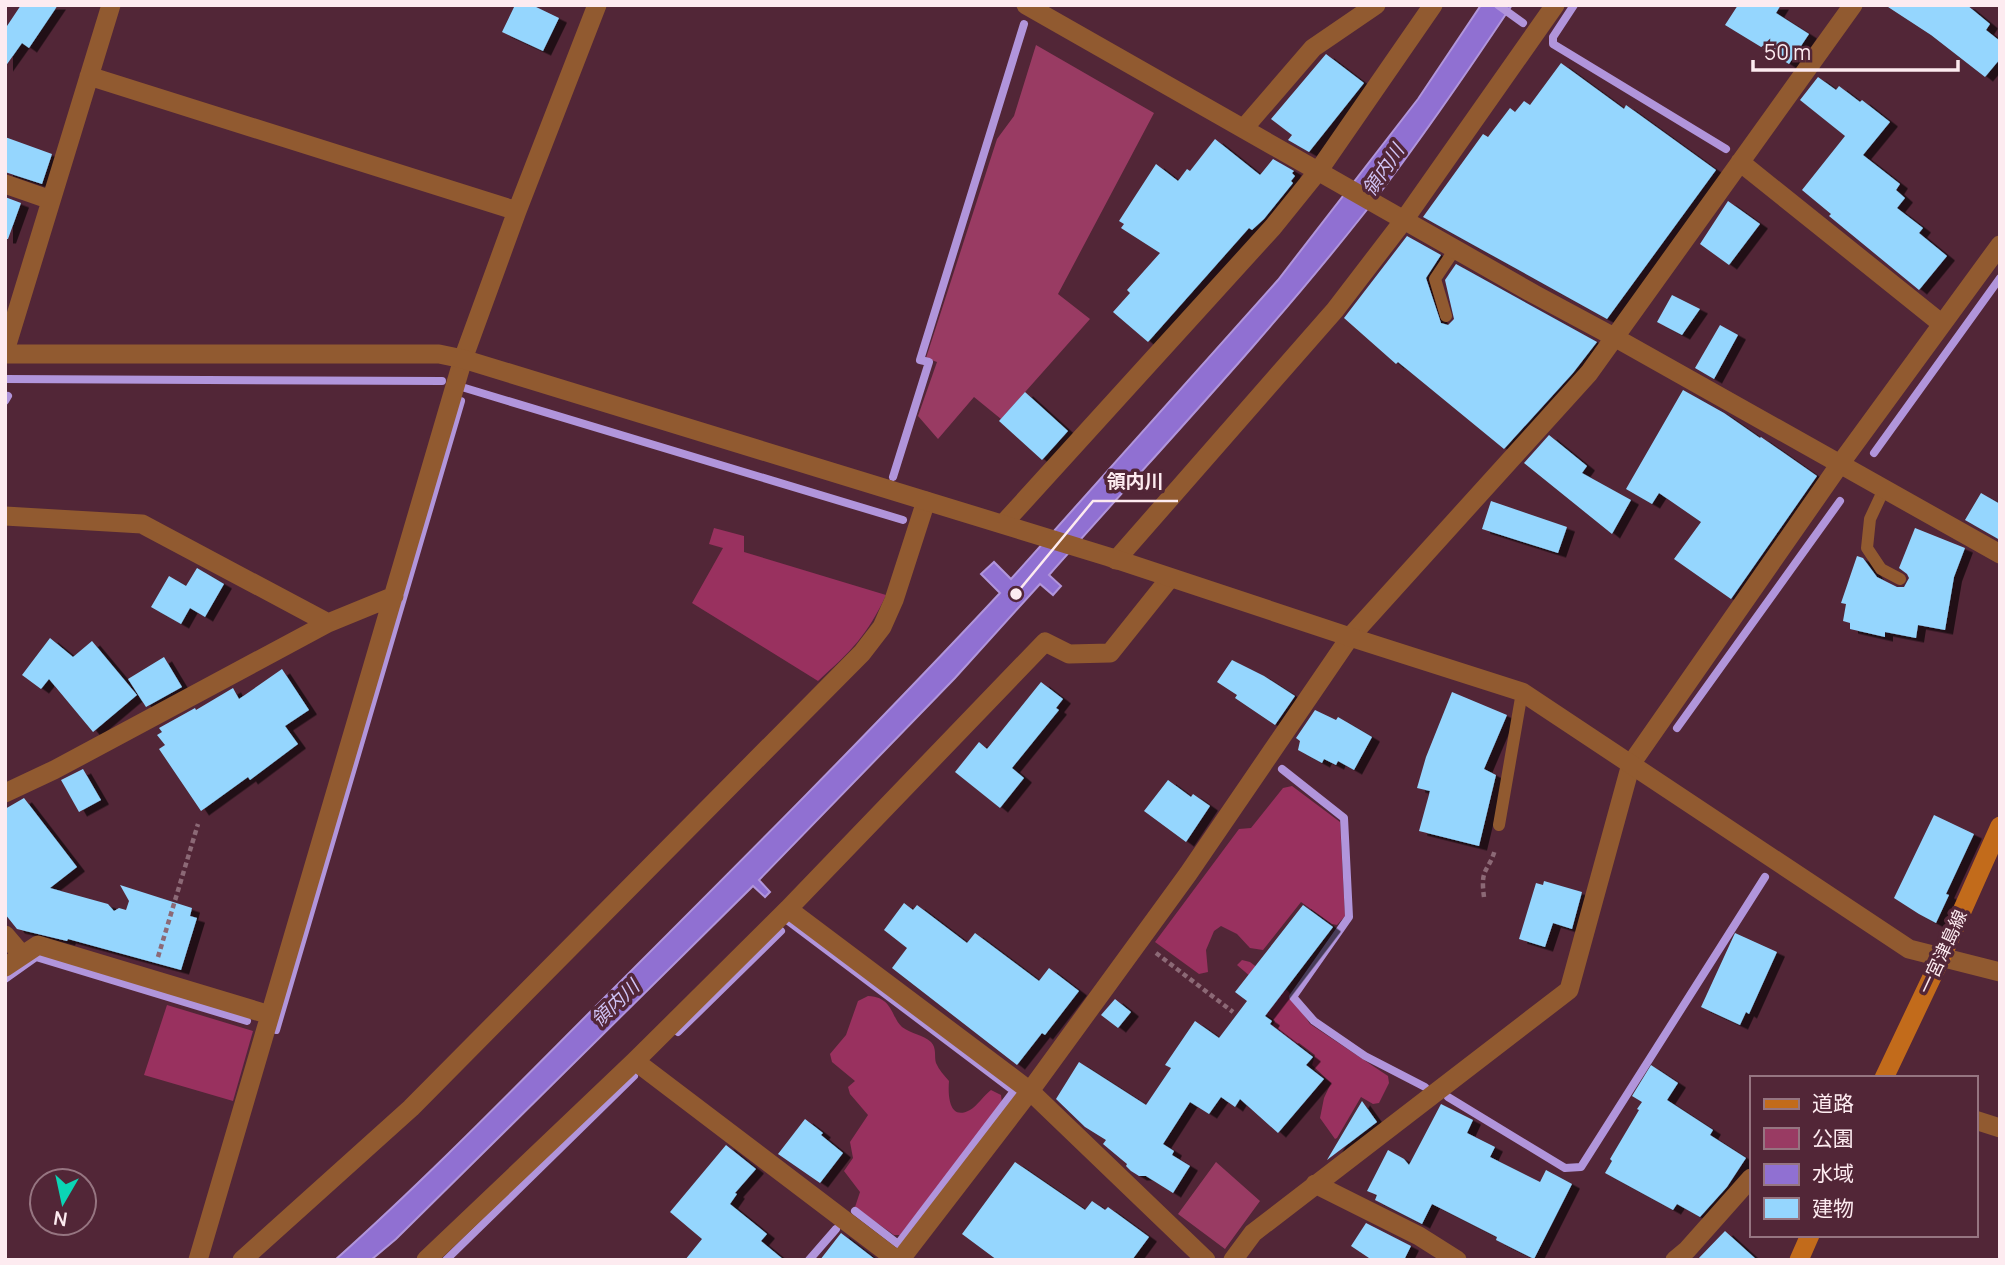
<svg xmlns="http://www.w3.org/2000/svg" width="2005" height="1265" viewBox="0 0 2005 1265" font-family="Manrope,'Noto Sans JP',sans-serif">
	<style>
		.green { fill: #993b63 }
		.forest { fill: #99315f }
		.water { fill: #9070d2; stroke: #b195db; stroke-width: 2 }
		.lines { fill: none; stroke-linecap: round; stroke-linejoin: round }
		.stream { stroke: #b195db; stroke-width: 8 }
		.building { fill: #95d6fe; filter: url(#shadow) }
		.path { stroke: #8c6976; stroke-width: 4.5; stroke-dasharray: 5 3.5; stroke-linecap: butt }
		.service { stroke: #915a30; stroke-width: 12 }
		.minor { stroke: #915a30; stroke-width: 19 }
		.tertiary { stroke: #915a30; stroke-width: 19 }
		.secondary { stroke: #c26b1b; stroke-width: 19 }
		.labels { text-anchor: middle; stroke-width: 7; stroke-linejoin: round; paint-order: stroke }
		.street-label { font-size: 18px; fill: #fdebf0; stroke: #522637 }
		.water-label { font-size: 19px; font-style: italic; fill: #d0c3f5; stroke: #522637 }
		.leader { fill: none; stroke: #fdebf0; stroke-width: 2.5 }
		.callout-dot { fill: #fdebf0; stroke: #522637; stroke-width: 2.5 }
		.callout-label { font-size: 19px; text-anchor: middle; font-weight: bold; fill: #fdebf0; stroke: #522637; stroke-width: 7; stroke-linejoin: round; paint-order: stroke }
	</style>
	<defs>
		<filter id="shadow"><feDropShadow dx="8" dy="4.5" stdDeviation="0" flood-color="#0009"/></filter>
	</defs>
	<rect width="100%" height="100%" fill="#522637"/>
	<path class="green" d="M1036 45 1154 113 1058 294 1090 319 1001 419 974 397 938 439 918 416 937 362 926 358 997 139 1014 116Z
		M1216 1162 1260 1201 1225 1249 1178 1214Z"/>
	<path class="forest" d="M714 528 744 536V552L886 595C867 636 851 651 818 681L692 603 723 548 709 544Z
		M1292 786 1340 822 1345 916 1337 925 1332 924 1301 902 1263 950 1250 948 1237 934 1221 926 1214 931 1206 950 1208 972 1199 974 1155 942 1239 829 1251 828 1283 788Z
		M1242 960 1250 962 1288 991 1310 1024 1388 1076 1389 1083 1379 1103 1373 1104 1361 1097 1337 1138 1335 1139 1320 1118 1324 1098 1331 1083 1312 1065 1315 1055 1299 1043 1295 1045 1270 1030 1275 1021 1244 998 1251 977 1237 965Z
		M868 996C893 997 891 1017 902 1027 911 1034 924 1035 931 1042 937 1048 934 1057 936 1063 939 1070 944 1075 949 1081 948 1093 948 1122 970 1110 977 1106 984 1095 991 1090L1001 1095 1002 1103 900 1235H894L855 1207 860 1192 844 1171 853 1158 850 1142 868 1115 850 1094 848 1087 855 1081 832 1062 830 1054 846 1035 858 1001Z
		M167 1005 253 1031 233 1101 144 1075Z"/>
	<path class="water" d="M1481 5H1512C1464 77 1415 149 1362 216 1263 341 1154 456 1049 575L1061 586 1053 595 1040 584 955 678 759 880 770 892 765 897 753 886 396 1239 371 1260H335C430 1175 518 1084 608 994 740 862 872 730 1000 593L981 574 994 562 1011 579 1278 280 1418 99Z"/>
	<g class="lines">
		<path class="stream" d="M1498 5 1523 23
			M1574 5 1553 37V44L1726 149
			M5 379 442 381
			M465 388 903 520
			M5 401 8 396
			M1874 453 2000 278
			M893 477 929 362 920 360 1024 24
			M1677 728 1840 501
			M1282 769 1344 818 1349 917 1293 997 1314 1021 1365 1056 1425 1087
			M787 920 1014 1091 898 1244 855 1211
			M5 979 36 957 247 1021
			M276 1030 461 401
			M678 1032 781 931
			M1448 1097 1565 1168 1581 1167 1765 877
			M446 1260 634 1076
			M809 1260 836 1229"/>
	</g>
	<path class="building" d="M21 5H58L29 48 22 43 5 67V29Z
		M515 5H532L559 18 543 51 502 32Z
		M1738 5H1781L1776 13 1809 34 1789 64 1725 25Z
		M1885 5H1967L1990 24 1986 30 2000 41V59L1985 77 1931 35Z
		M1326 54 1364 83 1309 152 1288 140 1292 135 1271 119Z
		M1561 63 1624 109 1626 105 1716 170 1607 319 1423 217 1483 134 1488 137 1510 108 1515 112 1524 101 1530 105Z
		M1818 77 1836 90 1839 86 1860 102 1862 100 1890 122 1863 155 1900 184 1896 190 1905 198 1897 208 1923 228 1919 233 1947 256 1919 290 1829 216 1831 214 1802 190 1845 136 1800 100Z
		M5 137 52 154 42 184 5 172Z
		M1215 139 1260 175 1273 159 1294 171 1292 173 1295 176 1291 181 1293 183 1264 219 1252 230 1249 228 1148 342 1113 312 1130 293 1127 290 1160 253 1121 228 1124 224 1119 221 1156 164 1178 181 1187 169 1190 171Z
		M5 197 21 203 8 239H5Z
		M1728 201 1760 224 1729 265 1700 244Z
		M1407 236 1441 255 1426 278 1441 323 1448 325 1454 319 1445 280 1456 264 1597 342 1573 373 1504 449 1398 362 1396 364 1344 318Z
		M1672 295 1700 309 1682 335 1657 322Z
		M1720 325 1738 335 1714 379 1695 368Z
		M1683 390 1724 413 1760 438 1761 437 1817 476 1731 599 1674 559 1701 522 1659 493 1652 504 1626 489Z
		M1025 392 1068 431 1042 460 999 421Z
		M1549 435 1587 466 1582 473 1631 500 1612 534 1524 463Z
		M1981 493 2000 504V540L1965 520Z
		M1491 501 1567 527 1558 553 1482 529Z
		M1915 528 1965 548 1954 577 1945 630 1918 625 1916 638 1885 632V637L1850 629V623L1843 621 1846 604 1841 603 1857 556 1863 558 1877 577 1897 587H1904L1909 578 1907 574 1899 568Z
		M197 568 224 584 205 617 190 608 181 624 151 607 169 576 186 586Z
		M50 638 73 657 92 641 137 695 93 732 49 679 41 689 22 675Z
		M164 657 182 687 146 707 128 679Z
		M1232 660 1264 676 1295 696 1275 725 1235 698 1237 695 1217 682Z
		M282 669 309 710 285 726 298 744 250 780 248 777 201 811 159 749 165 745 157 735 162 732 159 728 195 708 196 710 233 688 239 699Z
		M1041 682 1063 699 1056 708 1059 710 1012 768 1024 778 1000 808 955 772 979 742 987 749Z
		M1452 692 1507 715 1484 769 1496 775 1479 846 1419 831 1430 791 1417 788 1426 757Z
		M1315 710 1336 720 1338 717 1372 737 1354 770 1338 761 1336 765 1324 759 1322 763 1298 750 1300 741 1296 738Z
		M83 769 101 800 79 812 61 780Z
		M1168 780 1191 797 1193 794 1210 806 1186 842 1144 811Z
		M24 798 77 867 50 888 108 904 114 911 119 908 126 910 129 901 120 885 192 908 190 916 197 918 181 970 68 939 67 941 17 929 5 914V809Z
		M1934 815 1974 834 1946 894 1949 895 1936 923 1919 914 1894 898Z
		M1544 881 1582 892 1572 929 1553 923 1545 947 1519 939 1536 883 1543 885Z
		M904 903 913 910 917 905 967 943 975 933 1039 981 1049 968 1079 991 1045 1035 1042 1033 1017 1065 892 968 907 948 884 930Z
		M1303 905 1333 927 1265 1016 1272 1021 1270 1024 1313 1057 1306 1065 1324 1079 1278 1133 1240 1099 1235 1107 1221 1097 1209 1114 1190 1102 1163 1144 1174 1151 1172 1155 1190 1166 1173 1193 1146 1176H1139L1131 1171 1126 1166 1127 1164 1103 1144 1106 1140 1085 1127 1056 1099 1079 1062 1146 1105 1171 1068 1165 1065 1195 1021 1219 1038 1247 1001 1235 992Z
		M1735 933 1777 952 1749 1014 1746 1012 1740 1025 1701 1007Z
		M1115 999 1131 1012 1118 1028 1101 1015Z
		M1651 1065 1678 1083 1667 1100 1713 1130 1710 1135 1746 1158 1727 1187 1700 1217 1677 1204 1673 1210 1605 1173 1612 1161 1610 1159 1639 1110 1637 1109 1642 1102 1632 1096Z
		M1362 1101 1377 1122 1327 1160Z
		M1441 1104 1473 1120 1467 1133 1495 1147 1490 1157 1540 1182 1546 1170 1572 1184 1534 1259 1496 1240 1497 1237 1432 1204 1422 1224 1375 1200 1377 1195 1367 1191 1388 1150 1404 1159 1409 1165Z
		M805 1119 823 1133 821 1135 843 1153 820 1183 778 1154Z
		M726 1145 756 1169 735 1193 737 1194 730 1204 767 1234 761 1241 784 1260H685L702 1239 670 1212Z
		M1015 1162 1085 1210 1092 1201 1105 1210 1108 1207 1149 1237 1132 1260H997L962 1234Z
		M1366 1223 1411 1246 1404 1260H1372L1351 1246Z
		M1725 1231 1757 1260H1697Z
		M841 1233 876 1260H820Z"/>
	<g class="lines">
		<path class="path" d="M1484 897C1480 867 1488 873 1495 850
			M1156 953 1233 1012
			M158 957 198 824"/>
		<path class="service" d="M1446 316 1435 279 1455 249
			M1884 489 1870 519 1867 548 1881 569 1900 579
			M1499 825 1522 692"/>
		<path class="minor" d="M1026 5 1534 294 1614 337 2000 554
			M89 76 517 211
			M1244 128 1313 48 1376 5
			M1740 162 1942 324
			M5 184 51 200
			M5 351 111 5
			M5 516 142 524 328 623
			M1003 524 1273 227 1319 170 1433 5
			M1116 560 1335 310 1404 220 1555 5
			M5 793 54 770 328 623 394 596
			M788 909 1030 1091 1206 1260
			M5 935 22 955
			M5 967 38 945 270 1015
			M635 1061 897 1260
			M1975 1120 2000 1128
			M1315 1184 1419 1236 1457 1260
			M198 1260 463 359 517 211 597 5
			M242 1260 411 1108 862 653 882 627 894 600 926 501
			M426 1260 635 1061 788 909 1045 642 1069 654 1110 653 1170 578
			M900 1260 1030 1091 1188 874 1350 637 1589 373 1853 5
			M1233 1260 1253 1233 1569 990 1631 764 1840 464 2000 245
			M1675 1260 1687 1250 1751 1178"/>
		<path class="tertiary" d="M5 354H439L463 359 1109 557 1350 637 1522 692 1909 949 2000 972"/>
		<path class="secondary" d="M1884 1078 1941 958 2000 826
			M1799 1260 1810 1235"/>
	</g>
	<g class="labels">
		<g class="street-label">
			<text transform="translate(1943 952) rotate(-65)" y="6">一宮津島線</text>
		</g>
		<g class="water-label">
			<text transform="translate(1383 170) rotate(-56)" y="7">領内川</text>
			<text transform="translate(615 1003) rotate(-44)" y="7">領内川</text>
		</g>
	</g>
	<path class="leader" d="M1016 594L1093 501H1178"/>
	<circle class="callout-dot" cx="1016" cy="594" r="7"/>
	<g class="callout-label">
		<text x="1135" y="488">領内川</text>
	</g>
	<rect width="2005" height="1265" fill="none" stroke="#fdebf0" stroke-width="14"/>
	<rect x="1750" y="1076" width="228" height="161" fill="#522637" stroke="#967581" stroke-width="2"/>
	<rect x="1764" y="1099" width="35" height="10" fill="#c26b1b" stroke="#967581" stroke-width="2"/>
	<text x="1812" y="1111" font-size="21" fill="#fdebf0">道路</text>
	<rect x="1764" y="1128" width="35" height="21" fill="#993b63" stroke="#967581" stroke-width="2"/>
	<text x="1812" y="1146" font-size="21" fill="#fdebf0">公園</text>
	<rect x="1764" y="1164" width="35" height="21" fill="#9070d2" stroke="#967581" stroke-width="2"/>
	<text x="1812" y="1181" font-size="21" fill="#fdebf0">水域</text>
	<rect x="1764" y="1198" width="35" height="21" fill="#95d6fe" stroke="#967581" stroke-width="2"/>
	<text x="1812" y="1216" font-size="21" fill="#fdebf0">建物</text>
	<g transform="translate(63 1202) rotate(189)"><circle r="33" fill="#522637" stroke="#967581" stroke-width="2"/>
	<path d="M0-5L12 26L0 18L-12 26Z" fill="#0bd5b5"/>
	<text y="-10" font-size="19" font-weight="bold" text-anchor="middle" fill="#fdebf0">N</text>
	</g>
	<path d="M1753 60v10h205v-10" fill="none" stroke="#fdebf0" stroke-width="3.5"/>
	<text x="1764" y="60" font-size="21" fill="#fdebf0" stroke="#522637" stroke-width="5" paint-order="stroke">50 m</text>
</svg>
